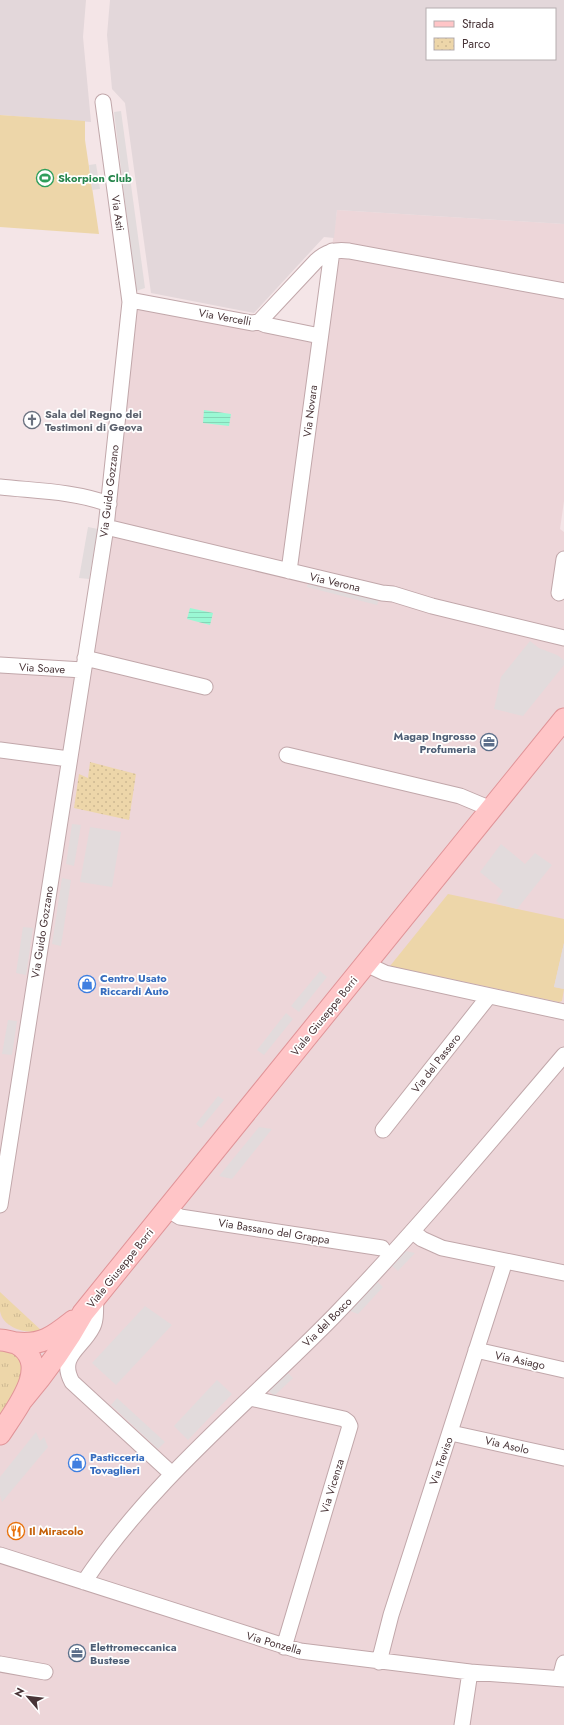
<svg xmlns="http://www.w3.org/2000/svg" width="564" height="1725" viewBox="0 0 564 1725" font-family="Jost,sans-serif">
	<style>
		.residential { fill: #edd6d9 }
		.industrial { fill: #e3d7da; fill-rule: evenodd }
		.grass { fill: url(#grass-tufts) }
		.park { fill: url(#park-dots) }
		.garden { fill: #edd6a9 }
		.parking { fill: #e2dbdc }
		.water { fill: url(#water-rules) }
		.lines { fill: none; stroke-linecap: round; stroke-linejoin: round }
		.street-casing { stroke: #c1a7aa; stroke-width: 17 }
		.secondary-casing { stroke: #e09498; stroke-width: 23 }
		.street { stroke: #fff; stroke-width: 15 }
		.secondary { stroke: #ffc5c7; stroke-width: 21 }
		.labels { text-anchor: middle; stroke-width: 3.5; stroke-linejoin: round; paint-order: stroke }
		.leisure-label { font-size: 11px; font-weight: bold; fill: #27864d; stroke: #fff; text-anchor: start }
		.street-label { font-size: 11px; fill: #483437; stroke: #fff }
		.worship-label { font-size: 11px; font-weight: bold; fill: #5b616d; stroke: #fff; text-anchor: start }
		.service-label { font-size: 11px; font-weight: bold; fill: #4e5e75; stroke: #fff; text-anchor: end }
		.shop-label { font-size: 11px; font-weight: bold; fill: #366cbe; stroke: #fff; text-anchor: start }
		.food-label { font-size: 11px; font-weight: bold; fill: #c56008; stroke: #fff; text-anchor: start }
	</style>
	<defs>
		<pattern id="grass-tufts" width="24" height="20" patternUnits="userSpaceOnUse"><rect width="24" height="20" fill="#edd6a9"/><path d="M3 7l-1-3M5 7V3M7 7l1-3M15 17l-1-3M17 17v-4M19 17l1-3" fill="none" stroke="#cdb892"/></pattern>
		<pattern id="park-dots" width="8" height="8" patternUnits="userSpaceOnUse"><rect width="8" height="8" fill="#edd6a9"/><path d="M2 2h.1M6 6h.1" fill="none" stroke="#cdb892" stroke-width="1.8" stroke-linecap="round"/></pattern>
		<pattern id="water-rules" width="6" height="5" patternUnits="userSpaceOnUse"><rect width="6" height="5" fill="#9af8d4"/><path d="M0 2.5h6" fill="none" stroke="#86d5b7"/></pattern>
	</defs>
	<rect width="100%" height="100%" fill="#f4e5e7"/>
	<path class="residential" d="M337 210 564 224V501L560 529 564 532V1725H0V662L84 665 130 300 320 336Z"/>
	<path class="industrial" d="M0 0H86L83 37 91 122 0 115Z
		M110 0H564V224L337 210 334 238 324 237 254 313 151 293 125 103 112 89 107 35ZM427 9H555V59H427Z"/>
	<path class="grass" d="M0 1292 42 1331C28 1334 3 1329 0 1311 0 1306 0 1298 0 1292Z
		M0 1351 10 1352 20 1358 25 1374 0 1419Z"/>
	<path class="park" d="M90 762 136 774 129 820 74 808 79 774 88 778Z"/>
	<path class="garden" d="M0 115 85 121V140L99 234 0 227Z
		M448 894 564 919V943L554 987 564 989 562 1001 559 1002 390 966Z"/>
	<path class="parking" d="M121 111 145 288 136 291 114 112Z
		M96 164 100 189 92 190 89 165Z
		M88 527 98 529 89 579 79 578Z
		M309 579 380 597 377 605 307 587Z
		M530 641 539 648 557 655 564 660V665L523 716 494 709 501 677Z
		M72 824 81 825 74 866 66 864Z
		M90 827 121 832 112 887 80 882Z
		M501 844 525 864 535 853 552 865 517 909 502 905 496 901 503 891 480 872Z
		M62 878 71 880 61 946 52 944Z
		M23 927 33 928 26 975 16 973Z
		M564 943V989L554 987Z
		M320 971 327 977 299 1012 291 1006Z
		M286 1013 293 1019 264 1055 257 1050Z
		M8 1020 17 1021 12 1055 2 1054Z
		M218 1096 224 1100 201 1128 196 1124Z
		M259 1127 272 1129 232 1179 219 1176Z
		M406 1251 415 1253 398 1271 392 1266Z
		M377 1281 383 1287 358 1314 350 1311Z
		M145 1306 172 1325 116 1385 92 1363Z
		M287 1372 293 1378 274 1396 268 1390Z
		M217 1380 232 1394 188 1440 174 1426Z
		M117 1398 165 1442 158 1449 111 1405Z
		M36 1432 40 1441 44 1437 48 1447 2 1502 0 1495V1477Z"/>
	<path class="water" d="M204 410 231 414 229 426 203 423Z
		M190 608 213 613 210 625 187 619Z"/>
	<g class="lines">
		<g class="street-casing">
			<path id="street" d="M130 300 252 323 259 322 266 325 320 336
				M259 322 316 261C326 252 335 249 349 251L564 291
				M0 487C37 491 73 491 109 504
				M106 527 382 593 393 594 432 606 564 638
				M289 571 332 251
				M559 593 564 559
				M85 658 205 687
				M0 665 83 670
				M0 750 69 759
				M287 755 460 796 491 809
				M366 964 385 973 564 1012
				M383 1130 489 996
				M0 1205 106 527 130 302 103 102
				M167 1209 180 1217 382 1248
				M413 1232 422 1239 442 1248 564 1273
				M96 1297C95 1307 97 1320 92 1328 81 1349 58 1356 72 1382L172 1474
				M476 1350 564 1370
				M250 1398 344 1419 348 1422 350 1426 284 1647
				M451 1433 564 1458
				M0 1555 300 1651 470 1672 564 1679
				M84 1582C152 1480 249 1403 334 1316 415 1232 489 1143 564 1055
				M379 1662 391 1615 505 1261
				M0 1664 45 1672
				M560 1678 564 1663
				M462 1725 470 1672"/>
		</g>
		<g class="secondary-casing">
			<path id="secondary" d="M0 1340C6 1340 10 1342 16 1343 42 1346 54 1336 73 1321
				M22 1400C45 1373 66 1344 83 1313L564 719
				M0 1434C15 1410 54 1364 16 1343"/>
		</g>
		<use href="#street" class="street"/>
		<use href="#secondary" class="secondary"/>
	</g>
	<defs>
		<g id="stadium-ring" transform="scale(0.9)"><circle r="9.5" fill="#fff" stroke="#2e9e5b" stroke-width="1.5"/><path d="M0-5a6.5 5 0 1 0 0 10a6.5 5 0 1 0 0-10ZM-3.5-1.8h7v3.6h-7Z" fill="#2e9e5b"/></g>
		<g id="church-ring" transform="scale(0.9)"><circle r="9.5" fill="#fff" stroke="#6b7280" stroke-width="1.5"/><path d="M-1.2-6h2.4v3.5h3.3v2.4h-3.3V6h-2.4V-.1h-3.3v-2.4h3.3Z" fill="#6b7280"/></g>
		<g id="office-ring" transform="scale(0.9)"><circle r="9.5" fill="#fff" stroke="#5c6f8a" stroke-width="1.5"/><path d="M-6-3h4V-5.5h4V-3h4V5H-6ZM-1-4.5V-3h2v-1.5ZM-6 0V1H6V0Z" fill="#5c6f8a"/></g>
		<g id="shop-ring" transform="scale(0.9)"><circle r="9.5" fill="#fff" stroke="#3f7fe0" stroke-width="1.5"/><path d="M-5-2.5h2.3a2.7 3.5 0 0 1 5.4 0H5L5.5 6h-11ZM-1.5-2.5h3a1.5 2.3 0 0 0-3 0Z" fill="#3f7fe0"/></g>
		<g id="restaurant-ring" transform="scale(0.9)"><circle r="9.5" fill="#fff" stroke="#e8710a" stroke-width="1.5"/><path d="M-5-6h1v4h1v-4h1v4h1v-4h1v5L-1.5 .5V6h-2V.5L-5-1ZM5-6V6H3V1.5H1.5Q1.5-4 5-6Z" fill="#e8710a"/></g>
	</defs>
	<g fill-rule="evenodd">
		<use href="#stadium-ring" x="45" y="178"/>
		<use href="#church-ring" x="32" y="420"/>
		<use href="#office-ring" x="489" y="742"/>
		<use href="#shop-ring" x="87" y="984"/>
		<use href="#shop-ring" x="77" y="1463"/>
		<use href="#restaurant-ring" x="16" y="1531"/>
		<use href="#office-ring" x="77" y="1653"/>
	</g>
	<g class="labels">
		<g class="leisure-label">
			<text x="58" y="182">Skorpion Club</text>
		</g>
		<g class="street-label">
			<text transform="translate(118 213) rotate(82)" y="4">Via Asti</text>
			<text transform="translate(225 317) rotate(10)" y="4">Via Vercelli</text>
			<text transform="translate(310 411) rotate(-83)" y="4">Via Novara</text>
			<text transform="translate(109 491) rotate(-83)" y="4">Via Guido Gozzano</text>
			<text transform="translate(335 582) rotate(13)" y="4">Via Verona</text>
			<text transform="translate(42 668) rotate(3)" y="4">Via Soave</text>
			<text transform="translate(42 932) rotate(-81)" y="4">Via Guido Gozzano</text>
			<text transform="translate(324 1016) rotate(-51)" y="4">Viale Giuseppe Borri</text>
			<text transform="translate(436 1063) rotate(-52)" y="4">Via del Passero</text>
			<text transform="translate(274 1231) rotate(9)" y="4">Via Bassano del Grappa</text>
			<text transform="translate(120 1268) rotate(-51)" y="4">Viale Giuseppe Borri</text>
			<text transform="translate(327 1322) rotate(-45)" y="4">Via del Bosco</text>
			<text transform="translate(520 1360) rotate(12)" y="4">Via Asiago</text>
			<text transform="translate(507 1445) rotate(13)" y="4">Via Asolo</text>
			<text transform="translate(441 1461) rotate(-71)" y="4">Via Treviso</text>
			<text transform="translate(332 1486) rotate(-73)" y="4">Via Vicenza</text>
			<text transform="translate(274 1643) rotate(16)" y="4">Via Ponzella</text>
		</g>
		<g class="worship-label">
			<text x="45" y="418">Sala del Regno dei<tspan x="45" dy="13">Testimoni di Geova</tspan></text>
		</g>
		<g class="service-label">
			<text x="476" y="740">Magap Ingrosso<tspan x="476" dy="13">Profumeria</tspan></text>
			<text x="90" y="1651" text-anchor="start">Elettromeccanica<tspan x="90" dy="13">Bustese</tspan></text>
		</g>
		<g class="shop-label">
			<text x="100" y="982">Centro Usato<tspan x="100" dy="13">Riccardi Auto</tspan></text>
			<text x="90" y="1461">Pasticceria<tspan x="90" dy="13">Tovaglieri</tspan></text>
		</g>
		<g class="food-label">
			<text x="29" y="1535">Il Miracolo</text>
		</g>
	</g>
	<rect x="426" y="8" width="130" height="52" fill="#ffffff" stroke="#b6aeaf"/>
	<rect x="434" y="21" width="20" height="6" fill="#ffc5c7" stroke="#b6aeaf"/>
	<text x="462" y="28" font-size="12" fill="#483437">Strada</text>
	<rect x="434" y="38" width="20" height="12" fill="url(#park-dots)" stroke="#b6aeaf"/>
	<text x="462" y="48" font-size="12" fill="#483437">Parco</text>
	<g transform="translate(28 1697) rotate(298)" stroke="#ffffff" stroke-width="3" paint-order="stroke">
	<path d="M0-3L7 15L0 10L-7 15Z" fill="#483437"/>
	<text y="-6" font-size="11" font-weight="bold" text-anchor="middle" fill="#483437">N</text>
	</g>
</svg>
